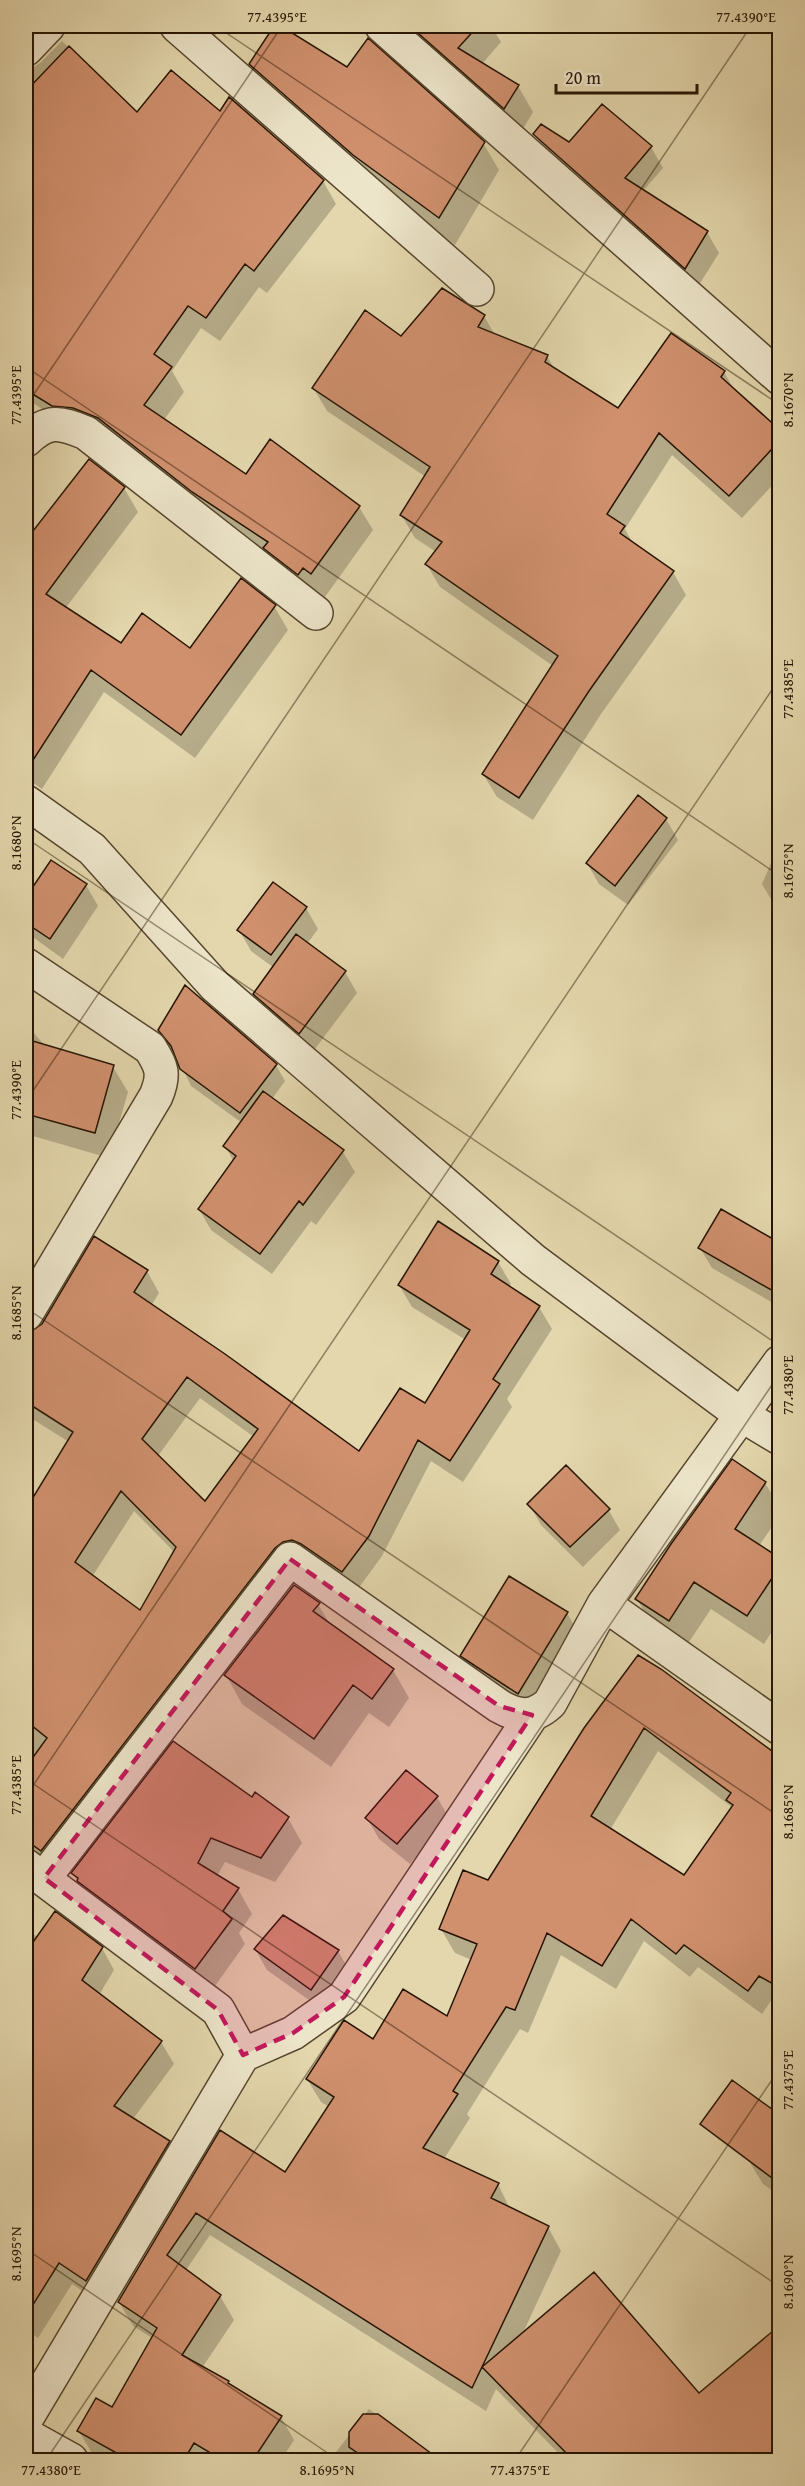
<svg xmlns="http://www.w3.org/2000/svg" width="805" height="2486" viewBox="0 0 805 2486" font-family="'Gentium Book Plus',serif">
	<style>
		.shadow { fill: #0003; fill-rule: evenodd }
		.building { fill: #d0906e; stroke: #261402; stroke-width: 1.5; fill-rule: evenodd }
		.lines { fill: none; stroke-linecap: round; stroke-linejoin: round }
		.minor-casing { stroke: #56452d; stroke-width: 36 }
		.minor { stroke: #ede5ca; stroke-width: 33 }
		.marked { fill: #c2185b; fill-opacity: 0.2; stroke: #c2185b; stroke-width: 4.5; stroke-dasharray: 12 8; stroke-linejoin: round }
		.ticks { fill: none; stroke: #261402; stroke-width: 1.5; stroke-opacity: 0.45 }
		.neatline { fill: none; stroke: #261402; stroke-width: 2 }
		.ticks-label { font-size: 15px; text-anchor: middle; fill: #261402 }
	</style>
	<rect width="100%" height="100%" fill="#e4d7ad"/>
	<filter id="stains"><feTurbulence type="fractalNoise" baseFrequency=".00333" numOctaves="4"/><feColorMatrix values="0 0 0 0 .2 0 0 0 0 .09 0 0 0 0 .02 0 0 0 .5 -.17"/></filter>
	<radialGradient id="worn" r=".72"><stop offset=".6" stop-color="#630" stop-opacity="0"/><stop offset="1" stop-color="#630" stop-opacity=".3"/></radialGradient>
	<path class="shadow" d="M182 26H223L211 41Z
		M276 26 347 69 483 143 499 170 455 245 370 182 267 92 251 65Z
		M397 26H491L501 42 482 64 518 86 533 112 520 134Z
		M62 41 137 114 220 113 323 181 336 204 267 293 259 287 220 341 201 328 172 371 184 392 164 420 247 476 359 507 373 530 325 597 316 590 311 597 29 400 26 405V69H31L40 63Z
		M535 134 569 144 651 147 663 168 643 191 707 232 719 253 697 288 547 155Z
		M484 316 495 335 547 356 555 370 618 410 724 372 735 391 780 432V477L742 518 672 455 625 529 634 545 673 572 686 595 601 714 533 820 497 797 483 774 553 666 440 587 427 565 436 552 415 538 402 516 426 477 327 411 314 389 401 338Z
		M89 461 124 488 138 512 65 609 121 645 191 650 274 606 288 630 195 758 104 692 42 789 26 778V543Z
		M638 797 666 819 678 840 628 905 599 884 587 863Z
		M780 842V908L775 906 762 884Z
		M51 862 86 885 98 906 63 959 26 932V900Z
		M273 884 306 908 318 929 307 944 345 972 357 993 312 1053 267 1015 255 994 274 968 251 951 239 930Z
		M26 1024 46 1047 113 1067 128 1092 109 1158 26 1134Z
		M159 1030 276 1065 285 1081 272 1099 343 1152 355 1172 316 1225 311 1221 272 1274 211 1230 199 1209 234 1162 225 1146 242 1123 191 1086 176 1055Z
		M780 1245V1307L712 1268 700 1248Z
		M498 1262 511 1284 508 1287 539 1307 552 1329 507 1399 512 1407 463 1482 431 1461 382 1556 355 1593 305 1562 54 1872 26 1852V1508L27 1509 69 1442 26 1415V1342L32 1333 147 1271 159 1293 151 1306 359 1453 425 1405 466 1340 412 1307 399 1285ZM200 1398 254 1437 205 1503 158 1456ZM134 1511 175 1553 140 1612 92 1577Z
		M765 1483 780 1507V1515L759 1546 780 1560V1619L764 1644 711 1609 685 1648 653 1627 637 1599Z
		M529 1504 608 1509 620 1530 583 1567 541 1525Z
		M318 1604 331 1626 393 1670 409 1698 389 1727 369 1713 331 1767 242 1704 226 1675Z
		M567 1613 579 1634 530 1714 474 1677 462 1656Z
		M639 1657 780 1759V2002L773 1998 762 2014 698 1967 690 1977 644 1941 616 1989 561 1955 528 2033 520 2029 467 2114 470 2118 444 2159 498 2184 510 2209 548 2227 561 2251 521 2337 699 2395 780 2327V2460H565L496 2389 486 2411 210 2235 186 2270 220 2296 234 2320 202 2368 281 2417 294 2440 281 2460H103L93 2455 79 2431 113 2409 152 2338 133 2326 119 2302 221 2132 286 2174 329 2107 321 2102 307 2079 373 2041 448 2019 472 1960 455 1953 441 1929 489 1882ZM658 1751 733 1808 685 1877 610 1830Z
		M437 1797 449 1818 410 1864 379 1839 367 1818Z
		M252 1799 288 1818 302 1843 275 1882 225 1862 217 1876 238 1889 252 1914 239 1933 245 1944 210 1993 87 1898 73 1874Z
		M26 1930 38 1937 102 1948 114 1970 99 1995 161 2042 174 2064 133 2119 169 2142 182 2164 99 2302 72 2284 38 2338 26 2330Z
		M255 1949 338 1951 350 1972 323 2010 267 1970Z
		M780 2120V2196L763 2184 749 2161Z
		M369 2409 427 2453 432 2460H330Z"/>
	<path class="building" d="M274 26H281L347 67 368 38 485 142 439 218 353 155 249 64Z
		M410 26H478L458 48 519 85 504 109Z
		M69 46 137 112 171 70 220 111 229 97 324 180 254 271 245 264 206 318 188 306 154 354 172 367 144 405 246 474 270 439 360 506 311 574 303 568 298 575 263 548 268 542 192 492 98 418 73 408 52 406 26 390V91Z
		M602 104 652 146 625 178 708 231 685 269 533 134 541 124 569 142Z
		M442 288 485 315 478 327 548 355 545 362 618 408 671 333 725 371 721 377 780 430V440L729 496 659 433 607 514 625 526 620 533 674 571 589 691 519 798 482 774 558 656 425 564 442 542 400 515 430 467 312 388 365 310 401 336Z
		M89 459 125 487 46 594 121 643 142 613 190 648 241 578 276 605 181 735 91 670 26 771V540Z
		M638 795 667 818 615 886 586 863Z
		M51 860 87 884 50 939 26 923V897Z
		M273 882 307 907 271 955 237 930Z
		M296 934 346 971 299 1034 253 994Z
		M185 985 277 1064 240 1113 180 1069 171 1046 158 1030Z
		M26 1039 114 1065 95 1133 26 1114Z
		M263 1091 344 1150 303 1205 299 1201 260 1254 198 1209 236 1156 223 1146Z
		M721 1209 780 1243V1295L698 1248Z
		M438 1221 499 1261 491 1274 540 1306 493 1379 500 1384 450 1461 418 1440 369 1536 342 1572 301 1544 292 1540 283 1542 275 1548 41 1851 26 1840V1767L47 1738 26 1721V1509L73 1432 26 1402V1340L30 1332 42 1324 94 1236 148 1270 134 1292 225 1354 359 1451 400 1388 425 1403 470 1330 398 1285ZM187 1377 258 1429 205 1501 142 1439ZM121 1491 176 1547 140 1610 75 1562Z
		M732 1459 766 1482 735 1529 780 1558V1566L747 1616 694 1582 669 1621 635 1599 671 1544Z
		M566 1465 610 1509 570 1547 527 1504Z
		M509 1576 568 1612 518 1694 460 1656Z
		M294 1585 320 1603 313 1611 394 1669 372 1699 353 1685 314 1739 224 1675Z
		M638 1655 661 1669 780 1757V1988L759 1976 748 1991 684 1945 676 1954 631 1919 602 1966 547 1933 515 2010 506 2007 453 2091 458 2094 423 2148 499 2183 491 2198 549 2226 482 2367 594 2272 699 2393 780 2325V2460H573L482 2367 472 2388 196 2213 167 2255 221 2295 182 2355 229 2381 228 2383 282 2416 253 2460H222L194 2443 184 2460H129L77 2431 96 2398 112 2407 157 2328 118 2302 220 2130 285 2172 334 2097 306 2079 344 2020 373 2039 403 1989 447 2016 477 1944 439 1929 463 1870 488 1880 584 1728ZM644 1728 731 1793 726 1800 733 1805 684 1875 591 1816Z
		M173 1741 252 1797 255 1792 289 1817 261 1858 211 1838 198 1863 239 1888 223 1911 232 1919 195 1969 77 1881 78 1878 71 1873Z
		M406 1770 438 1796 397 1844 365 1818Z
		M55 1911 103 1947 82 1980 162 2041 114 2106 170 2141 86 2281 59 2263 26 2316V1952Z
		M283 1915 339 1950 311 1990 254 1949Z
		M732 2080 780 2115V2184L700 2124Z
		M363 2414H378L440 2460H368L349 2447V2432Z"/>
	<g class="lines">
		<g class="minor-casing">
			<path id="minor" d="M177 26 477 289
				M382 26 780 378
				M26 49 48 26
				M26 440C48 419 60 422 86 433L316 613
				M26 802 92 849 215 986 533 1260 740 1414 780 1438
				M26 965 150 1048C162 1067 165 1074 156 1096L26 1314
				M604 1604 780 1728
				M44 1878 290 1559 499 1706C518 1717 533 1719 550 1703L604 1604 780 1362
				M243 2055 293 2033 344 1997 532 1715
				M26 2419 243 2055 218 2010 26 1866
				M26 2435 71 2460"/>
		</g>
		<use href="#minor" class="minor"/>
	</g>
	<path class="marked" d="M290 1559 499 1706 532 1715 344 1997 293 2033 243 2055 218 2010 44 1878Z"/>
	<path class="ticks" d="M216 26 780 405M26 367 780 876M26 406 282 26M26 838 780 1346M26 1101 751 26M26 1308 780 1817M26 1779 780 2287M26 1796 780 678M26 2249 338 2460M46 2460 780 1373M515 2460 780 2068"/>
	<rect width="805" height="2486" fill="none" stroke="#e4d7ad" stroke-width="66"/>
	<path d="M556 84v9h141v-9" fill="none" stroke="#261402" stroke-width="3"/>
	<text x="565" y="84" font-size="18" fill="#261402" stroke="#ede5ca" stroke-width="4.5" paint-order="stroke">20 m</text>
	<rect x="33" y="33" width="739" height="2420" class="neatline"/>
	<g class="ticks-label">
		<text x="277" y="22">77.4395°E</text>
		<text x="746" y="22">77.4390°E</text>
		<text transform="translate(16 395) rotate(-90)" y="5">77.4395°E</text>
		<text transform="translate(788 400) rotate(-90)" y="5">8.1670°N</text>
		<text transform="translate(788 689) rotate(-90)" y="5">77.4385°E</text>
		<text transform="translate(16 843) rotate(-90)" y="5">8.1680°N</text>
		<text transform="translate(788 871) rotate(-90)" y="5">8.1675°N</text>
		<text transform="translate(16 1090) rotate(-90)" y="5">77.4390°E</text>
		<text transform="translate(16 1313) rotate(-90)" y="5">8.1685°N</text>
		<text transform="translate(788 1385) rotate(-90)" y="5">77.4380°E</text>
		<text transform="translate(16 1785) rotate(-90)" y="5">77.4385°E</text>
		<text transform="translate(788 1812) rotate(-90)" y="5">8.1685°N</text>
		<text transform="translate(788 2080) rotate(-90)" y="5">77.4375°E</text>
		<text transform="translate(16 2254) rotate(-90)" y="5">8.1695°N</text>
		<text transform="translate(788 2282) rotate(-90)" y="5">8.1690°N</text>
		<text x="51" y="2475">77.4380°E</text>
		<text x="327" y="2475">8.1695°N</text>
		<text x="520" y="2475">77.4375°E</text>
	</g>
	<rect width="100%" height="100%" filter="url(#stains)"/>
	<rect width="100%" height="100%" fill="url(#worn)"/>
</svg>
